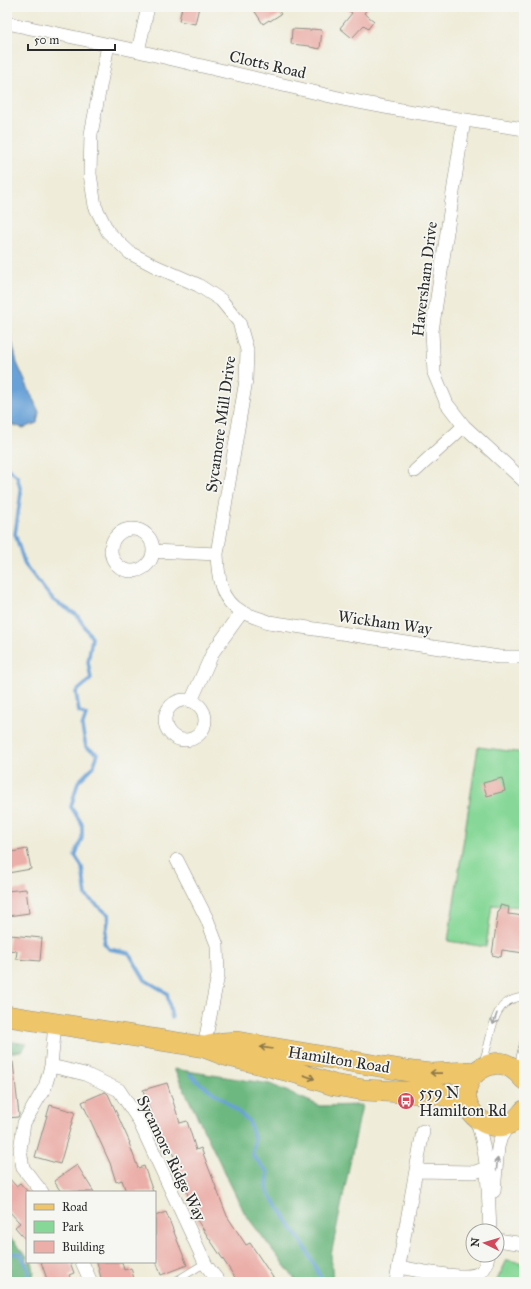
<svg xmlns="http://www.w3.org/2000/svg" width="531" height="1289" viewBox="0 0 531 1289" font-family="'IM FELL Great Primer',serif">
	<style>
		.green { fill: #87d898; stroke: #598262 }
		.forest { fill: #6db880; stroke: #4c7256 }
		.water { fill: #68a1d7; stroke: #4a6681 }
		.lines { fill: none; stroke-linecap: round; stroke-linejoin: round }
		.stream { stroke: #68a1d7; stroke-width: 3.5 }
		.building { fill: #ebaea8 }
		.service-casing { stroke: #8d8c82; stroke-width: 8 }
		.minor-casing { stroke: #8d8c82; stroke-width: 14 }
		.primary-casing { stroke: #8d8c82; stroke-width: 22 }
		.service { stroke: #fff; stroke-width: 7 }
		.minor { stroke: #fff; stroke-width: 13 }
		.primary { stroke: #eec569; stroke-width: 21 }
		.oneway { stroke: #a0a0a0 }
		.oneway2 { stroke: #8c784a }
		.labels { text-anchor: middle; stroke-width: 3.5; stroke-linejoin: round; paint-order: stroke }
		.street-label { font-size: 16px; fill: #2b2b2b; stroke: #f6f6f2 }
		.poi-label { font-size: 16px; fill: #2b2b2b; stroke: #f6f6f2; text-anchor: start }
	</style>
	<rect width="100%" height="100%" fill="#f6f6f2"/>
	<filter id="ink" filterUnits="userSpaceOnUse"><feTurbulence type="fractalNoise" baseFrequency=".025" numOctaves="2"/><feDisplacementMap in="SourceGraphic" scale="8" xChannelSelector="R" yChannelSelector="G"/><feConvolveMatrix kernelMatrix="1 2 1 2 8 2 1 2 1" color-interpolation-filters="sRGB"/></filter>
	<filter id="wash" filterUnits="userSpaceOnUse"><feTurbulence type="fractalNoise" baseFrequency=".012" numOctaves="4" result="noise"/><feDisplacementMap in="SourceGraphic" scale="16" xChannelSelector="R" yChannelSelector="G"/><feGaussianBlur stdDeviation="0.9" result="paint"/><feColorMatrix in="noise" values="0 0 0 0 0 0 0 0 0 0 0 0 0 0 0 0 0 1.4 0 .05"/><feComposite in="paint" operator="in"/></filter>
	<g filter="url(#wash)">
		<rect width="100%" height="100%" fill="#efecd9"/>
		<path class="green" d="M478 747 524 753V907L492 905 486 947 448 941Z
			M507 1260 524 1263V1282H496Z"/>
		<path class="forest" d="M7 1041 27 1044 21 1051 7 1053Z
			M174 1069 270 1084 320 1106 362 1105 331 1255 333 1282H297L245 1214Z
			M7 1234 27 1256V1262H32L34 1272 32 1282H7Z"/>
		<path class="water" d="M7 288 8 291V323L17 363 39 412 37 423 23 428 7 423Z"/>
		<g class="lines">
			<path class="stream" d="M7 468 17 476 21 492 15 534 25 565 53 600 77 615 92 638 88 662 91 679 76 692 79 712 86 715 82 727 86 747 98 754 93 767 78 782 71 807 82 824V838L75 856 82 867 86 896 109 915 104 943 109 949 129 953 145 980 167 993 172 1018
				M190 1074 197 1081 224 1100 249 1121 254 1138 253 1156 268 1172 267 1190 307 1251 323 1282
				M7 1255 9 1253 21 1254 29 1272 25 1282"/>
		</g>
		<g id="blocks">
			<path class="building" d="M182 7H199L195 24 179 21Z
				M252 7H276L281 14 270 21 269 20 263 24Z
				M344 7H369L364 13 374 21 368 29 364 25 352 38 340 28 352 13Z
				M292 29 311 30V29L322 30 320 49 310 47V46L291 44Z
				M502 778 505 791 487 796 483 783Z
				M27 849 31 869 8 873 7 853Z
				M26 889 29 913 8 916 7 891Z
				M500 905 509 907 508 914 524 916V953L502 950 501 957 492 955 498 912H499Z
				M10 935 42 938 40 961 16 959 17 951 8 950Z
				M7 1062H13L19 1115 18 1117 7 1118Z
				M167 1083 180 1123 187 1121 196 1150 201 1148 227 1216 246 1245 250 1243 276 1282H238L197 1220 171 1149 163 1151 143 1090Z
				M105 1092 108 1094 130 1143H129L138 1168 144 1166 153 1192H126L122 1180 116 1182 110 1163 82 1102Z
				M50 1105 75 1112 60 1164 35 1157Z
				M77 1165 94 1192H61L54 1181Z
				M7 1176 16 1186 20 1183 27 1191V1241L15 1227 20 1223 7 1209Z
				M166 1212 187 1265 161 1275 155 1258V1216Z
				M41 1262H70L74 1273 69 1275 72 1282H48Z
				M97 1262H122L124 1270 131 1268 135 1282H102Z"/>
		</g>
	</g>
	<g filter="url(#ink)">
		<use href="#blocks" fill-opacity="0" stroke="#8d8c82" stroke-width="1"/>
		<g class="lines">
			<g class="service-casing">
				<path id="service" d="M482 1063C494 1038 488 999 524 997
					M519 1069 520 1057 524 1041
					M174 1282 205 1263"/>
			</g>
			<g class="minor-casing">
				<path id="minor" d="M7 23 138 51 343 99 401 110 524 129
					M108 45 91 134 90 174 95 206 108 232 130 253 157 267 198 285 221 300 239 322 247 350 246 380 217 554C218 576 220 600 242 612 250 616 261 619 269 622L499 657H524
					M138 51 148 7
					M464 120 432 331 434 373 447 404 464 426 524 481
					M415 471 464 426
					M111 550a21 21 0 1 1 42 0a21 21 0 1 1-42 0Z
					M153 551 217 554
					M165 720a20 20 0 1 1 40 0a20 20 0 1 1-40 0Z
					M191 701 213 652 242 612
					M177 860 207 919 217 945 218 975 204 1047
					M51 1066 85 1074 119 1090 138 1119 206 1265 219 1282
					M475 1117C489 1153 488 1193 490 1231
					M416 1171 475 1172 486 1168
					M494 1191 498 1147 501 1137 509 1124
					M42 1192 23 1168 20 1150 24 1123 45 1087 51 1066 55 1024
					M497 1240 524 1244
					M82 1262 91 1282
					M399 1267C415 1270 469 1282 481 1272 486 1268 487 1261 488 1255
					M396 1282 423 1131"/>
			</g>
			<g class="primary-casing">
				<path id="primary" d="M7 1016 204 1047 225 1055 297 1073 334 1085 364 1090 440 1094 456 1100 468 1107
					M209 1046 223 1043 237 1042 414 1072 431 1074 467 1072 475 1073
					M524 1079C516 1069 506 1061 493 1064 484 1066 478 1069 472 1076 448 1110 499 1147 524 1111"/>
			</g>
			<use href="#service" class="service"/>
			<use href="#minor" class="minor"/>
			<use href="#primary" class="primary"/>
		</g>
		<defs><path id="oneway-shaft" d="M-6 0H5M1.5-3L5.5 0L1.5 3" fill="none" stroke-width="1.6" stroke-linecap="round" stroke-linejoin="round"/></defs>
		<g class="oneway">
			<use href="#oneway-shaft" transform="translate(495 1019) rotate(109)"/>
			<use href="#oneway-shaft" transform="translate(497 1164) rotate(-85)"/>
		</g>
		<g class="oneway2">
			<use href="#oneway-shaft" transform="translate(266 1048) rotate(-173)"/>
			<use href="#oneway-shaft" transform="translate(436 1073) rotate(-179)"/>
			<use href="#oneway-shaft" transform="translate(309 1077) rotate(19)"/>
		</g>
	</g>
	<defs>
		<g id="bus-disc" transform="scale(0.9)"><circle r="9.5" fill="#d1495b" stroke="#f6f6f2"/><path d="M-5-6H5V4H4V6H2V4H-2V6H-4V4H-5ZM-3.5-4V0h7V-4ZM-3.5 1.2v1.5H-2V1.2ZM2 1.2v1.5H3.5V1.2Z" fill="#fff"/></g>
	</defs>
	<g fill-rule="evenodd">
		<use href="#bus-disc" x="406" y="1101"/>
	</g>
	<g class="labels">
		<g class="street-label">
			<text transform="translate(268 64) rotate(13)" y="6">Clotts Road</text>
			<text transform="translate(424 279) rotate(-83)" y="6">Haversham Drive</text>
			<text transform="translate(220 424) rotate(-82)" y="6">Sycamore Mill Drive</text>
			<text transform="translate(385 622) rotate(8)" y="6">Wickham Way</text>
			<text transform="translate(339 1059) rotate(9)" y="6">Hamilton Road</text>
			<text transform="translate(172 1158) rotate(64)" y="6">Sycamore Ridge Way</text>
		</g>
		<g class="poi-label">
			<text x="419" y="1098">559 N<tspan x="419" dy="18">Hamilton Rd</tspan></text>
		</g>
	</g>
	<rect width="531" height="1289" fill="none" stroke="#f6f6f2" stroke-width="24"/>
	<rect x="26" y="1191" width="130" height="72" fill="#f6f6f2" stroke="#a5a5a2"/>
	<rect x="34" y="1204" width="20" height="6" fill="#eec569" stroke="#a5a5a2"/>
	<text x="62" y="1211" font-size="12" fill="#2b2b2b">Road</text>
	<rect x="34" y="1221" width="20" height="12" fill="#87d898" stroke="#a5a5a2"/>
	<text x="62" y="1231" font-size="12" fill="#2b2b2b">Park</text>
	<rect x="34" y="1241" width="20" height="12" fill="#ebaea8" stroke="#a5a5a2"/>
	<text x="62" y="1251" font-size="12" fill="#2b2b2b">Building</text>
	<g transform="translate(485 1243) rotate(275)"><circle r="19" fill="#f6f6f2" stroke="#a5a5a2"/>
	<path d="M0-3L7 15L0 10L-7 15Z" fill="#d1495b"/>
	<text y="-6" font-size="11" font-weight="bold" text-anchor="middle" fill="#2b2b2b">N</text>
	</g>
	<path d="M28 44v6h87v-6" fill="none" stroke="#2b2b2b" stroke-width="2"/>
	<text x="34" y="44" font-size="12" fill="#2b2b2b" stroke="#f6f6f2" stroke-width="3" paint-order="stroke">50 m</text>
</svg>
